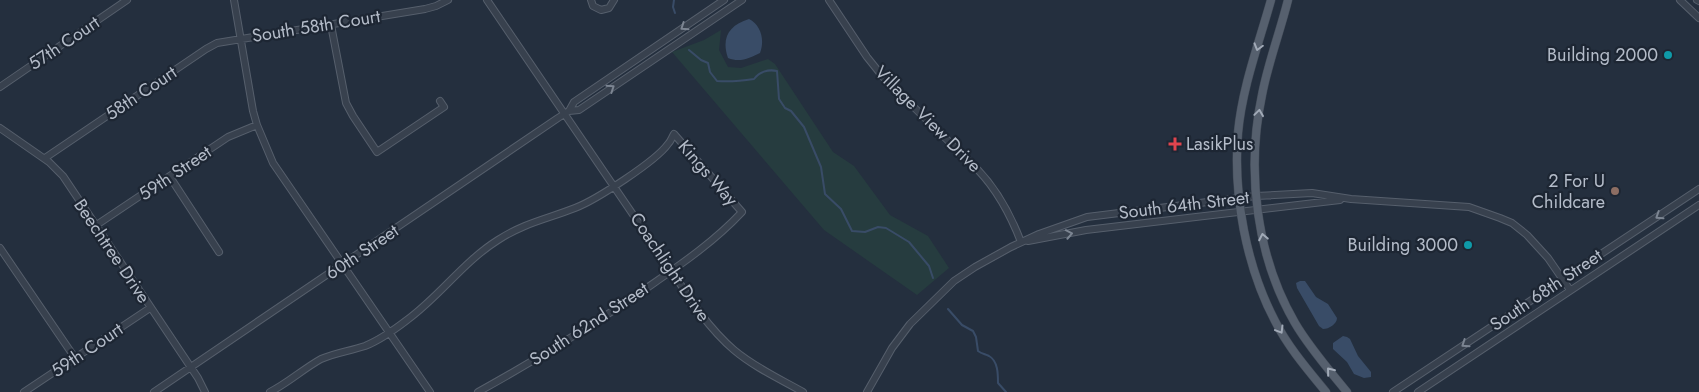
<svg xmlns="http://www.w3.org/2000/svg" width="1699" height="392" viewBox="0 0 1699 392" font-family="Jost,sans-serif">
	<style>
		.green { fill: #263c3f }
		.water { fill: #394c67 }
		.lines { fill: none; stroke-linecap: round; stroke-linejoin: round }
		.stream { stroke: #394c67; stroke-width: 2 }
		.minor-casing { stroke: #565f6c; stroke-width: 8 }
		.major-casing { stroke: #414a57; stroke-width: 9 }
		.minor { stroke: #38414e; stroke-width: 6 }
		.major { stroke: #56606e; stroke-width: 8 }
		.oneway { stroke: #7c8592 }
		.oneway2 { stroke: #a1aab7 }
		.culture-dot { fill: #0f9aa8; stroke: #1d2633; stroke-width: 2 }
		.health-dot { fill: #e0444e; stroke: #1d2633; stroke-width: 2 }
		.education-dot { fill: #8d6e63; stroke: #1d2633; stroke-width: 2 }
		.labels { text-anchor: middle; stroke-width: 4.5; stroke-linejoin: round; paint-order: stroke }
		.street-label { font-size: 18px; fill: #b4bcc9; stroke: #1d2633 }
		.poi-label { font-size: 18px; fill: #b4bcc9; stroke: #1d2633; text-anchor: end }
	</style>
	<rect width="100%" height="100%" fill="#242f3e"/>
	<path class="green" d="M721 30 719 50 728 67 741 68 768 59 775 64 833 152 854 166 890 215 928 236 949 268 917 295 824 230 672 52 704 40Z"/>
	<path class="water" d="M749 19C761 25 765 40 760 53 750 58 740 63 728 58 721 38 729 25 749 19Z
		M1300 281H1305L1316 297 1328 304 1337 318C1337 324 1329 329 1323 329L1319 326 1297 288 1296 283Z
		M1343 336 1347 337 1350 339 1358 356 1371 372V377L1364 378 1354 374 1347 362 1333 349V343Z"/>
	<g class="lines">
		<path class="stream" d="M674 0 673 7 675 13
			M689 50 701 60 708 63 710 72 717 81C730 82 741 81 754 79 759 72 768 69 777 71L779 99 785 108 791 111 804 127 821 167 825 194 841 209 852 231 865 232 878 227 886 228 909 242 929 266 933 278
			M948 309 962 325 973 331 976 337 978 351C982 354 985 354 989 356 998 361 998 374 998 383L1006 392"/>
		<g class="minor-casing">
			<path id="minor" d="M234 0 253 111 257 125 273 163 430 392
				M487 0 700 313C710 326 721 339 734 350 754 367 780 379 803 392
				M591 0 593 6 601 10 609 8 614 0
				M829 0 867 57 883 77 978 170C998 191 1011 216 1021 242
				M1680 0 1699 18
				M1697 0 1699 1
				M331 25 346 103 353 116 377 152 444 107 440 101
				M0 87 127 0
				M569 111 574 102 724 0
				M0 128 49 162 63 176 198 378 205 392
				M45 158 206 49 217 43 425 9 436 6 448 0
				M170 177 219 252
				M95 226 228 137 257 125
				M1028 241 1086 230 1340 200
				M0 248 75 358
				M24 392 150 308
				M154 392 558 118 569 111 579 110 742 0
				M270 392C288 383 303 369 321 359 335 353 350 351 365 346 380 340 394 330 407 320 440 296 463 262 498 240 524 223 547 219 575 208 596 200 656 161 668 144 671 141 672 137 674 134L742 212C712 244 677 267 641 292 588 328 534 361 478 392
				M867 392 892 348 910 324 954 281 975 267 1011 247 1039 234 1087 217 1256 196 1312 193 1351 199 1469 207 1500 218 1512 223 1527 235 1548 258 1570 290
				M1393 392 1699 189
				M1418 392 1699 205"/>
		</g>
		<g class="major-casing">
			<path id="major" d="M1271 0C1259 43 1242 88 1238 133 1233 195 1246 266 1275 321 1288 347 1308 370 1326 392
				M1288 0C1280 32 1268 63 1262 95 1246 170 1256 256 1295 323 1309 347 1329 370 1347 392"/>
		</g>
		<use href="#minor" class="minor"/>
		<use href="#major" class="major"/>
	</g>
	<defs><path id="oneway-chevron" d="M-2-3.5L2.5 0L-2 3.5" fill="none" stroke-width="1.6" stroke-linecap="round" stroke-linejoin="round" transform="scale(1.25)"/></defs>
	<g class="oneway">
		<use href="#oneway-chevron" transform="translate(684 27) rotate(146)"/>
		<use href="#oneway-chevron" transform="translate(611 88) rotate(-34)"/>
		<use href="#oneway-chevron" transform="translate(1659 216) rotate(147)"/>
		<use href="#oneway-chevron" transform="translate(1069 234) rotate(-11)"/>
		<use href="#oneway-chevron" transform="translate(1465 344) rotate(146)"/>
	</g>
	<g class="oneway2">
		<use href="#oneway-chevron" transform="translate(1258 47) rotate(106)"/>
		<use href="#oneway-chevron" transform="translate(1259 113) rotate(-82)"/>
		<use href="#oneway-chevron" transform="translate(1263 237) rotate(-101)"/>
		<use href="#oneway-chevron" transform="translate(1280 330) rotate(59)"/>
		<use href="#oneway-chevron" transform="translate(1330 371) rotate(-129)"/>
	</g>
	<g class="culture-dot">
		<circle cx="1668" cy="55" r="5"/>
		<circle cx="1468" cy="245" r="5"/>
	</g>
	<path class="health-dot" d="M1172.5 136.5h5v5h5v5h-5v5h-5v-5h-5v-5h5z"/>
	<circle class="education-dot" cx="1615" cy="191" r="5"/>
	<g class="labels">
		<g class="street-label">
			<text transform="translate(316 26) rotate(-9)" y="6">South 58th Court</text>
			<text transform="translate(64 43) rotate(-34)" y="6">57th Court</text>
			<text transform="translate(141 93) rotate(-34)" y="6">58th Court</text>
			<text transform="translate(928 119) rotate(45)" y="6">Village View Drive</text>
			<text transform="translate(175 173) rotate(-34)" y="6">59th Street</text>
			<text transform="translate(708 173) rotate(49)" y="6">Kings Way</text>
			<text transform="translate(1184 205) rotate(-7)" y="6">South 64th Street</text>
			<text transform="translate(112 251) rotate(56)" y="6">Beechtree Drive</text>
			<text transform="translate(362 252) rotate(-34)" y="6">60th Street</text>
			<text transform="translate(670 267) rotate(56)" y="6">Coachlight Drive</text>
			<text transform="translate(1546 290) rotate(-34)" y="6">South 68th Street</text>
			<text transform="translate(589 324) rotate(-33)" y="6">South 62nd Street</text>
			<text transform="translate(87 350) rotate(-34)" y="6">59th Court</text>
		</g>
		<g class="poi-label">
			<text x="1658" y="61">Building 2000</text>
			<text x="1186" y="150" text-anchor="start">LasikPlus</text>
			<text x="1605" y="187">2 For U<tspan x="1605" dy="21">Childcare</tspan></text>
			<text x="1458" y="251">Building 3000</text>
		</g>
	</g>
</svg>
